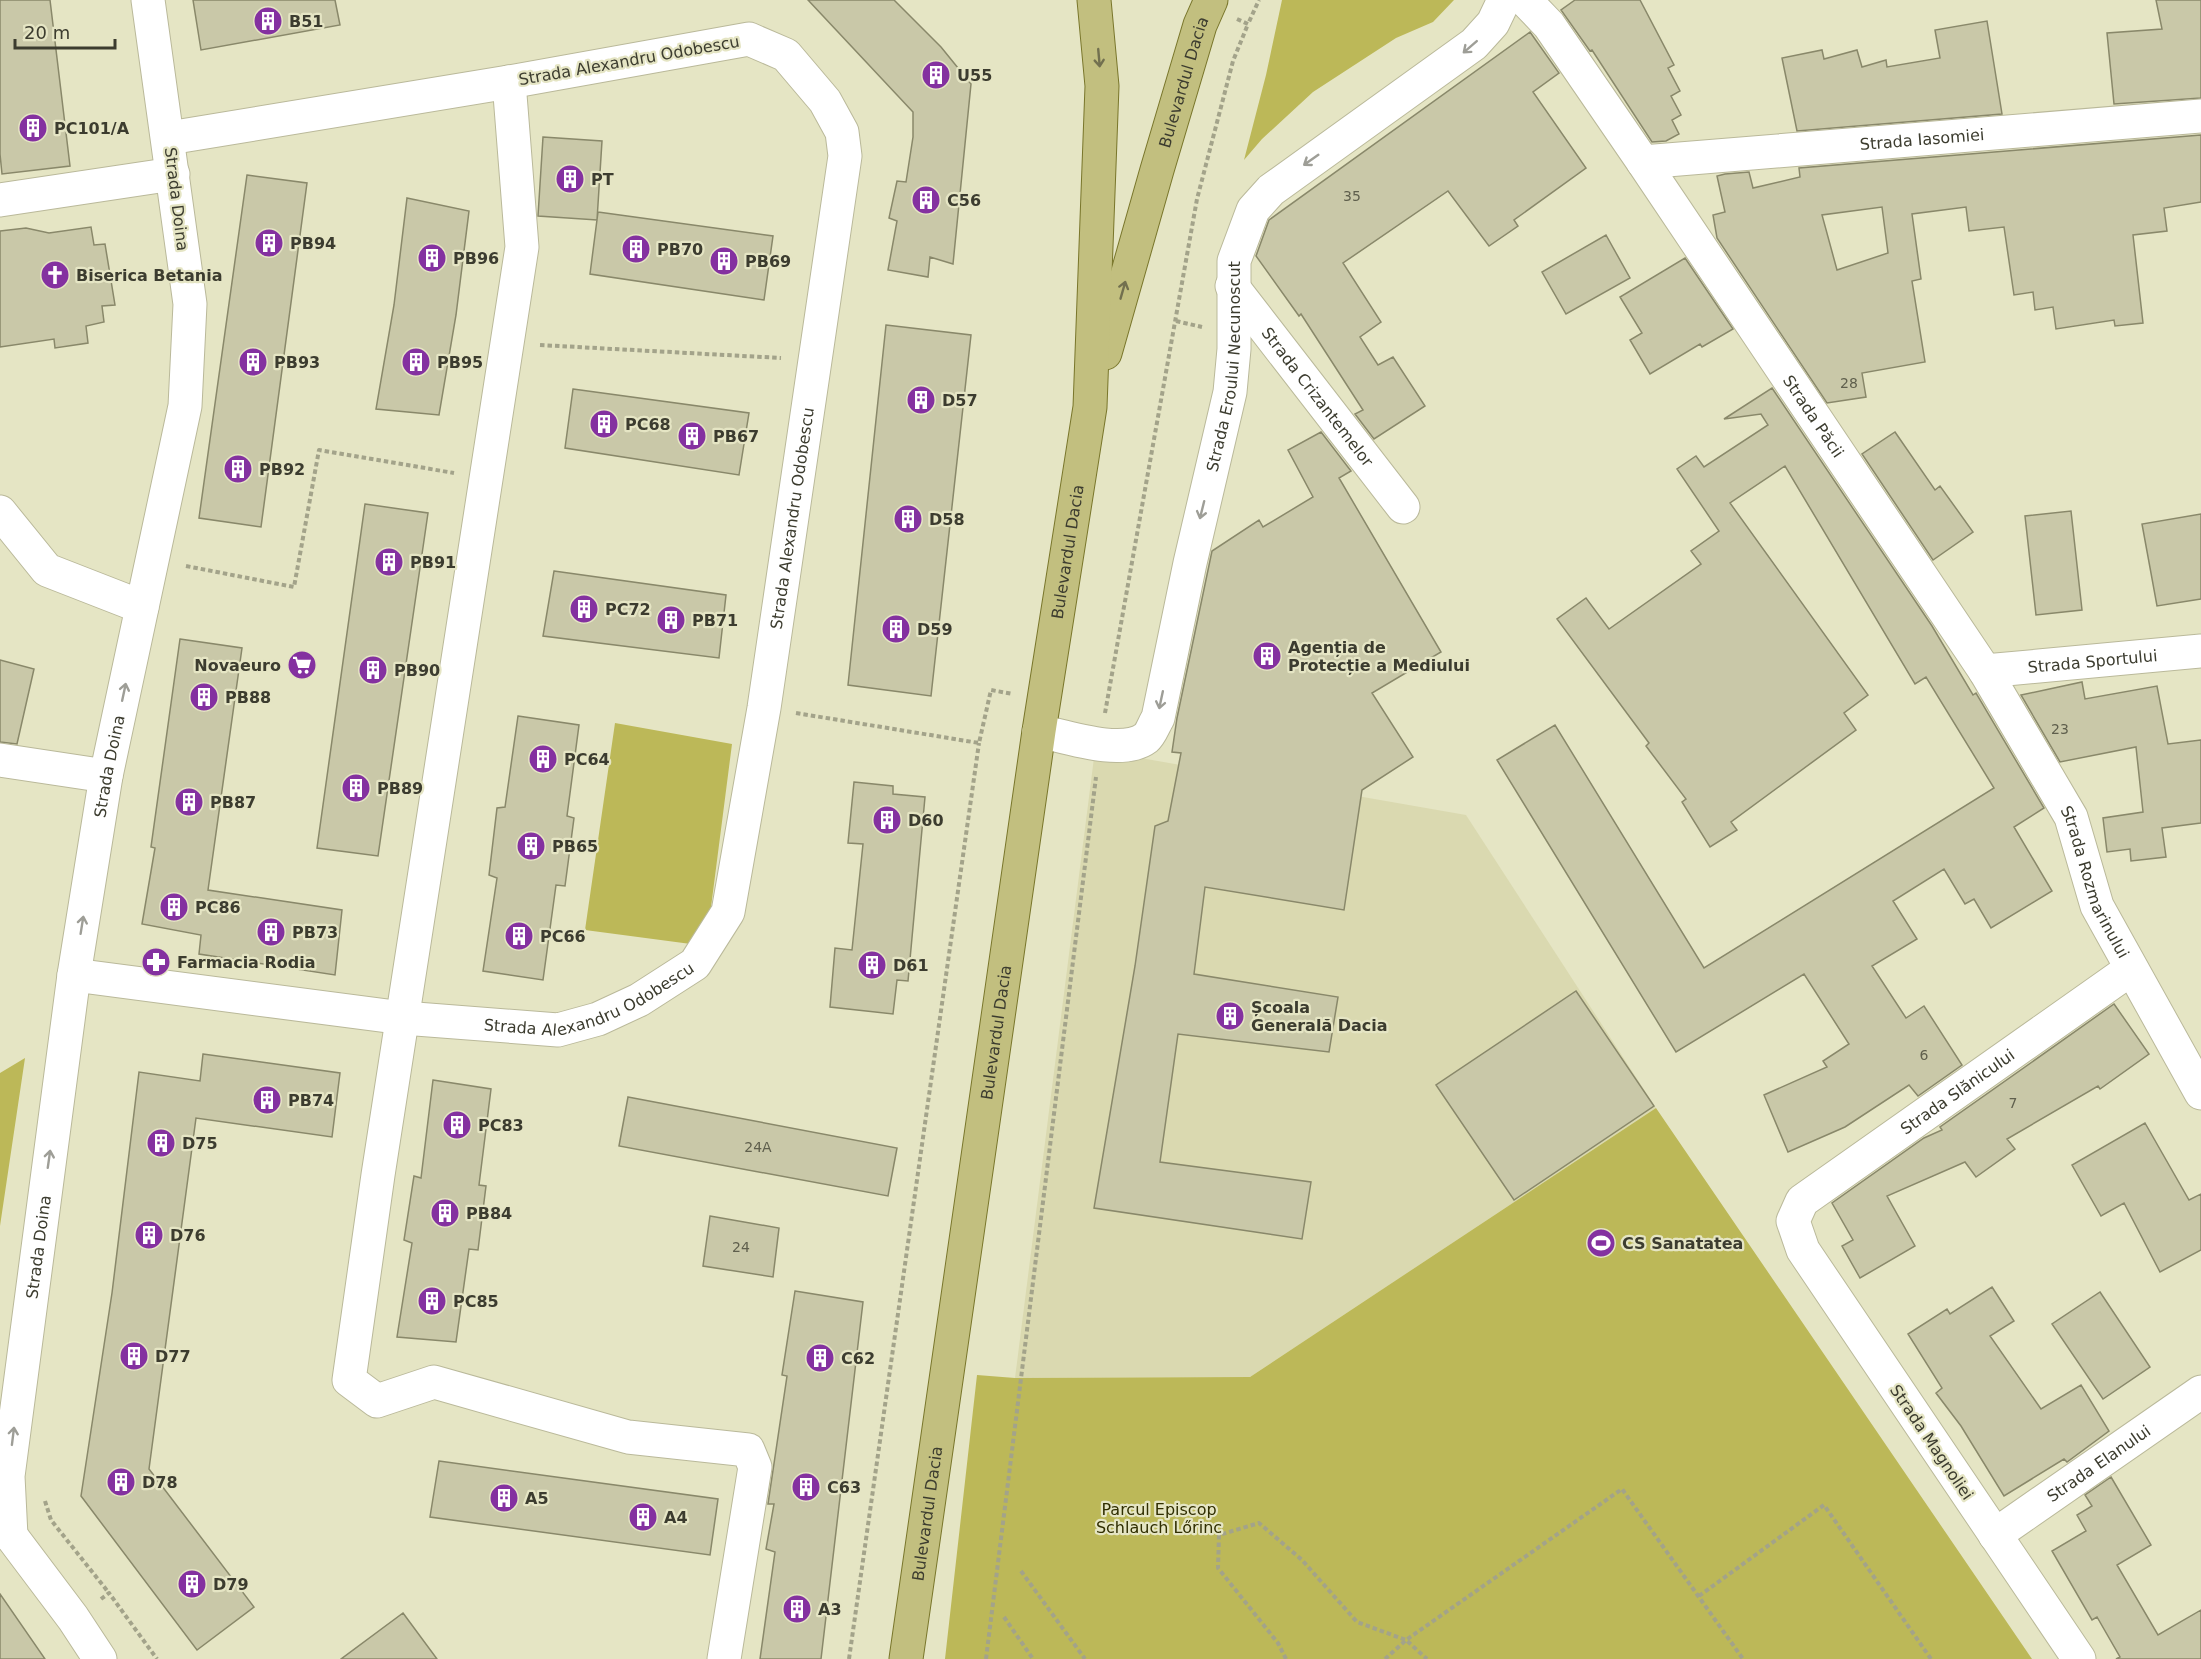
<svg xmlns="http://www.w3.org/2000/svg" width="2201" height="1659" viewBox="0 0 2201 1659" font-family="'DejaVu Sans',sans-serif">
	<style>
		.built { fill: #dad9b0 }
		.green { fill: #bcb858 }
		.building { fill: #c9c8a8; stroke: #89886a; stroke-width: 1.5; fill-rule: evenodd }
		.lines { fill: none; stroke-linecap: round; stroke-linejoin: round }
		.street-casing { stroke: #bab99a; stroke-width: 35 }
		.primary-casing { stroke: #79762b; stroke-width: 35 }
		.path { stroke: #a3a38a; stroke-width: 4; stroke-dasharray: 4.5 3; stroke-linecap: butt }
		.street { stroke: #fff; stroke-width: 33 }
		.primary { stroke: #c2bf7f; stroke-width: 33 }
		.oneway { stroke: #9e9e97 }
		.oneway2 { stroke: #72704f }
		.labels { text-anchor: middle; stroke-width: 4.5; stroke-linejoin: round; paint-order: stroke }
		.number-label { font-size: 14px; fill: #5f5f4d }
		.poi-label { font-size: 16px; font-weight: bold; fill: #3c3c2f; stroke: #e5e5c4; text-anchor: start }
		.street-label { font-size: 16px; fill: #3c3c2f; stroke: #e5e5c4 }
		.park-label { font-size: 16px; fill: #302e00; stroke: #e5e5c4 }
	</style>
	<rect width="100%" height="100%" fill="#e5e5c4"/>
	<path class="built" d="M1095 750 1466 815 1656 1108 1250 1377 1015 1378Z"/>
	<path class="green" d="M1282 0H1454L1433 22 1396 38 1313 92 1262 139 1244 160 1266 75Z
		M615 723 732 744 706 946 585 930Z
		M25 1058 0 1226V1073Z
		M1656 1108 2032 1659H945L977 1375 1015 1378 1250 1377Z"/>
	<path class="building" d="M0 0H50L70 166 2 174 0 154Z
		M193 0H335L340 25 201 50Z
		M808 0H894L941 47 971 84 953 264 930 257 928 277 888 270 897 221 889 218 897 181 906 182 913 137V112Z
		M1575 0H1640L1674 65 1668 68 1680 91 1671 96 1681 115 1672 120 1679 134 1666 141 1652 142 1592 50 1590 51 1561 10Z
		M2156 0H2201V98L2114 104 2107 33 2162 29Z
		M1987 21 2002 114 1797 131 1782 58 1822 50 1824 59 1857 50 1862 67 1886 60 1887 67 1940 58 1935 30Z
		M1530 32 1559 73 1533 92 1586 168 1514 220 1518 226 1489 246 1448 191 1343 263 1381 322 1360 337 1378 365 1393 357 1425 406 1374 439 1355 414 1363 410 1301 314 1299 316 1256 256 1269 220Z
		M2201 135V202L2164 208 2167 231 2133 235 2143 323 2115 326 2114 320 2056 329 2053 307 2035 310 2033 292 2014 295 2004 227 1969 231 1966 207 1912 214 1921 279 1912 281 1925 362 1862 373 1866 397 1827 403 1717 238 1713 215 1725 212 1717 176 1725 174 1749 172 1753 188 1800 177 1799 168ZM1882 207 1888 253 1837 270 1822 215Z
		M543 137 602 141 597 220 538 216Z
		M247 175 307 183 261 527 199 518Z
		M407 198 469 211 456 315 439 415 376 409 394 305Z
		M598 212 773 236 764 300 590 274Z
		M91 227 94 245 105 244 115 305 102 306 104 322 86 326 88 343 55 348 54 339 0 347V231L26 228 49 233Z
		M1606 235 1630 278 1566 314 1542 272Z
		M1685 258 1733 329 1702 347 1700 344 1650 374 1630 340 1642 333 1620 297Z
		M886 325 971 335 931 696 848 685Z
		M1772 388 1932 626 1973 695 1976 693 2044 808 2014 827 2052 891 1991 928 1974 899 1965 904 1944 869 1893 901 1917 939 1872 966 1906 1018 1924 1006 1962 1065 1918 1096 1909 1085 1845 1127 1788 1152 1764 1095 1827 1067 1823 1061 1849 1044 1804 974 1676 1052 1497 760 1555 725 1704 968 1994 788 1926 677 1915 684 1785 466 1730 503 1868 695 1844 713 1856 730 1731 822 1737 830 1710 847 1682 802 1686 799 1646 746 1649 743 1557 619 1586 598 1609 629 1701 564 1691 551 1719 531 1677 469 1696 456 1704 467 1768 425 1761 414 1724 419Z
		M573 389 749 413 739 475 565 448Z
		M1321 432 1351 471 1339 478 1441 652 1372 693 1413 757 1362 790 1344 910 1205 887 1194 974 1338 997 1329 1052 1178 1034 1160 1162 1311 1182 1302 1239 1094 1208 1135 966 1155 826 1168 821 1181 753 1172 752 1177 718 1212 551 1259 520 1263 527 1313 497 1288 450Z
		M1895 432 1935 490 1940 486 1973 532 1933 560 1862 454Z
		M365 504 428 513 378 856 317 848Z
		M2071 511 2082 610 2036 615 2025 516Z
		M2201 514V599L2157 606 2142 524Z
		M554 571 726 595 719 658 543 636Z
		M180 639 242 648 208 890 342 910 335 975 199 954 201 935 142 924 155 848 151 847Z
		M0 660 34 669 17 744 0 742Z
		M2082 682 2085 699 2157 686 2168 744 2201 740V823L2162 828 2166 857 2131 861 2130 849 2107 852 2103 818 2143 812 2136 747 2060 762 2021 695Z
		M518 716 579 725 567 816 574 818 565 886 556 885 543 980 483 971 497 878 489 875 497 808 505 807Z
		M854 782 893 786V794L925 797 908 981 897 980 893 1014 830 1007 835 948 852 950 863 844 848 843Z
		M1576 991 1654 1106 1514 1200 1436 1085Z
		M2114 1004 2149 1054 2100 1089 2098 1086 2007 1139 2015 1149 1976 1177 1965 1162 1887 1196 1915 1246 1860 1278 1842 1246 1853 1240 1832 1203 1924 1138 1942 1130 1940 1127Z
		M203 1054 340 1073 332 1137 196 1118 149 1469 254 1607 197 1650 81 1496 112 1293 139 1072 200 1081Z
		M433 1080 491 1089 479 1185 486 1186 478 1250 469 1249 456 1342 397 1337 412 1243 404 1240 414 1176 421 1178Z
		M628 1097 897 1148 888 1196 619 1146Z
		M2145 1123 2189 1200 2201 1194V1250L2160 1272 2124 1203 2101 1216 2072 1165Z
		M710 1216 779 1228 773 1277 703 1266Z
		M1992 1287 2014 1321 1990 1336 2041 1409 2081 1385 2109 1431 2067 1462 2064 1459 2004 1496 1961 1426 1936 1393 1942 1388 1908 1334 1947 1309 1950 1314Z
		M795 1291 863 1302 821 1659H760L775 1552 766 1549 774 1504H768L787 1376 782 1375Z
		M2100 1292 2150 1367 2103 1399 2052 1324Z
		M439 1461 718 1499 710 1555 430 1517Z
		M2111 1477 2151 1545 2117 1565 2158 1635 2201 1610V1659H2116L2120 1657 2097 1617 2092 1620 2052 1551 2086 1531 2077 1515 2092 1506 2085 1495Z
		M0 1594 45 1659H0Z
		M403 1613 437 1659H341Z"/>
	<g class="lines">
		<g class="street-casing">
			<g id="street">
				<path id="s1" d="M1525 0 1549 25 1643 162 1985 671 2071 817 2097 906 2201 1093"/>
				<path d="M509 82 522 247 378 1175 349 1380 377 1401 434 1382 628 1437 748 1450 755 1467 724 1659"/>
				<path id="s2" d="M1643 162 2201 116"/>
				<path d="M0 200 173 174"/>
				<path id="s3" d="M1232 286 1403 507"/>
				<path d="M0 512 47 570 142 607"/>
				<path id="s4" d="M1985 671 2201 651"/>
				<path id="s5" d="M1039 731C1067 737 1122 756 1146 738 1151 734 1154 724 1158 718L1190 563 1230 392 1234 349V261L1253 210 1271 190 1474 44 1493 23 1504 0"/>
				<path d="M0 760 106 776"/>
				<path id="s6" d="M74 975 403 1018 558 1030 598 1019 639 1000 695 964 728 912 764 708 845 156 842 132 825 101 786 55 749 39 509 82 169 138"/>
				<path d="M0 1521 73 1618 100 1659"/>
				<path id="s7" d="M1995 1535 2201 1392"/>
				<path id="s8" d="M11 1536 8 1476 74 975 106 776 185 406 190 304 148 0"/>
				<path id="s9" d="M2079 1659 1803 1250 1793 1221 1802 1201 2131 969"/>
			</g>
		</g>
		<g class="primary-casing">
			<g id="primary">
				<path id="s10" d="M1105 353 1157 170 1200 25 1211 0"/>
				<path id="s11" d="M906 1659 1039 731 1090 407 1102 86 1094 0"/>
			</g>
		</g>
		<path class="path" d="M1237 19 1248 24 1259 0
			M1176 321 1202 327
			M540 345 781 358
			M186 566 294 587 319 450 454 473
			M796 713 979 743 991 690 1013 694
			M1105 713 1197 199 1233 61 1248 24
			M45 1501 51 1520 109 1593
			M1021 1571 1085 1659
			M1699 1596 1824 1505 1931 1659
			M101 1599 109 1593 157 1659
			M1004 1617 1033 1659
			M849 1659 979 743
			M986 1659 1096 777
			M1286 1659 1278 1643 1218 1568 1219 1535 1259 1523 1302 1560 1357 1622 1406 1640 1427 1659
			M1385 1659 1406 1640 1622 1489 1743 1659"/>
		<use href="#street" class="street"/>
		<use href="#primary" class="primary"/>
	</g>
	<defs><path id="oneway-shaft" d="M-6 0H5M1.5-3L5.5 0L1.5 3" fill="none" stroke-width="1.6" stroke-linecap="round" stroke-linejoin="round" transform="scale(1.5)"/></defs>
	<g class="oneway">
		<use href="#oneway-shaft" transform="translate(1470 47) rotate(139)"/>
		<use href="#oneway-shaft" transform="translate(1311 160) rotate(145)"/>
		<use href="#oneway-shaft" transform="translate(1202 510) rotate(104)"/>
		<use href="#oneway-shaft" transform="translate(124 692) rotate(-78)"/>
		<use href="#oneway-shaft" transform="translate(1161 700) rotate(102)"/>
		<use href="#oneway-shaft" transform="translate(82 925) rotate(-81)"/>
		<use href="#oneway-shaft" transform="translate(49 1159) rotate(-82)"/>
		<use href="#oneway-shaft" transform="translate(13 1436) rotate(-83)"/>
	</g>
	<g class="oneway2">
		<use href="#oneway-shaft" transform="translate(1099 58) rotate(85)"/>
		<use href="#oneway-shaft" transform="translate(1123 290) rotate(-74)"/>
	</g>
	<defs>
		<g id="building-disc" transform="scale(1.5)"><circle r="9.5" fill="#8431a0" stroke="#e5e5c4"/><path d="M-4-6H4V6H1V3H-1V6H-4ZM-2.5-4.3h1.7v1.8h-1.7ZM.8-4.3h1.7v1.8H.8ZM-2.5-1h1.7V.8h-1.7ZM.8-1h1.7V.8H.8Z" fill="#fff"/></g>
		<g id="church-disc" transform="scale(1.5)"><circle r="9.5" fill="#8431a0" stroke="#e5e5c4"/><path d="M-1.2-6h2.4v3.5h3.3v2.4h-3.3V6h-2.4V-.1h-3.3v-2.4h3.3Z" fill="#fff"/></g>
		<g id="supermarket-disc" transform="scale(1.5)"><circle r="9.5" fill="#8431a0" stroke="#e5e5c4"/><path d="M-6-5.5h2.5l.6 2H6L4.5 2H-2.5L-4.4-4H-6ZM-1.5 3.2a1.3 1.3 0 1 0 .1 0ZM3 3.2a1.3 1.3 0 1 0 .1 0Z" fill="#fff"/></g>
		<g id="pharmacy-disc" transform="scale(1.5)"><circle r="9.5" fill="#8431a0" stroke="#e5e5c4"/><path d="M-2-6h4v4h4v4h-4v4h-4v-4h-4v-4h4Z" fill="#fff"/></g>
		<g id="stadium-disc" transform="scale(1.5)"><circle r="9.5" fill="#8431a0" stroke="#e5e5c4"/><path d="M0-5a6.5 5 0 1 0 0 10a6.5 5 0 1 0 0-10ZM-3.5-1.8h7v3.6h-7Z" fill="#fff"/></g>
	</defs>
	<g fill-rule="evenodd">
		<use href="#building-disc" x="268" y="21"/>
		<use href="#building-disc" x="936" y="75"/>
		<use href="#building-disc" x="33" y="128"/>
		<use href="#building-disc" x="570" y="179"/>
		<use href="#building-disc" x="926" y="200"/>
		<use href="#building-disc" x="269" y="243"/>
		<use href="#building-disc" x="636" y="249"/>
		<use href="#building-disc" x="432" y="258"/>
		<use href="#building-disc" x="724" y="261"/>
		<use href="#church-disc" x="55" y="275"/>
		<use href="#building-disc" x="253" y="362"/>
		<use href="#building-disc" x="416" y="362"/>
		<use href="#building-disc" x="921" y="400"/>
		<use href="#building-disc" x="604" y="424"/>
		<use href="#building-disc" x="692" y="436"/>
		<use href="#building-disc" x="238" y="469"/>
		<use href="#building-disc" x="908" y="519"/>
		<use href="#building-disc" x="389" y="562"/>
		<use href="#building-disc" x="584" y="609"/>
		<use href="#building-disc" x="671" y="620"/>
		<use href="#building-disc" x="896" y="629"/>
		<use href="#building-disc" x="1267" y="656"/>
		<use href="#supermarket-disc" x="302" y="665"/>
		<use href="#building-disc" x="373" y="670"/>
		<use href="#building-disc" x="204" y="697"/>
		<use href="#building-disc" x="543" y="759"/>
		<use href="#building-disc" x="356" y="788"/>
		<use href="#building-disc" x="189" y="802"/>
		<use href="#building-disc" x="887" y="820"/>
		<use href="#building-disc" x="531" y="846"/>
		<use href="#building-disc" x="174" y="907"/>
		<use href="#building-disc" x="271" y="932"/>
		<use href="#building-disc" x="519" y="936"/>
		<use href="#pharmacy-disc" x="156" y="962"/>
		<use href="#building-disc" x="872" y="965"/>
		<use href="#building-disc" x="1230" y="1016"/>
		<use href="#building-disc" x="267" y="1100"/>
		<use href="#building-disc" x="457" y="1125"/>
		<use href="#building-disc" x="161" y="1143"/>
		<use href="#building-disc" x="445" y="1213"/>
		<use href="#building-disc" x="149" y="1235"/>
		<use href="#stadium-disc" x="1601" y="1243"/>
		<use href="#building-disc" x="432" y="1301"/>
		<use href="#building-disc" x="134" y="1356"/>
		<use href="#building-disc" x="820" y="1358"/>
		<use href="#building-disc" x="121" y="1482"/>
		<use href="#building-disc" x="806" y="1487"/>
		<use href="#building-disc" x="504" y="1498"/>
		<use href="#building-disc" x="643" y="1517"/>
		<use href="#building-disc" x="192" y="1584"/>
		<use href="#building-disc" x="797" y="1609"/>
	</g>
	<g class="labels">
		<g class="number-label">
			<text x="1352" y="201">35</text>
			<text x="1849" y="388">28</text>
			<text x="2060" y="734">23</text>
			<text x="1924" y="1060">6</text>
			<text x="2013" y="1108">7</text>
			<text x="758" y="1152">24A</text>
			<text x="741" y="1252">24</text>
		</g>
		<g class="poi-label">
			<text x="289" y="27">B51</text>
			<text x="957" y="81">U55</text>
			<text x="54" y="134">PC101/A</text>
			<text x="591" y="185">PT</text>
			<text x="947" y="206">C56</text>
			<text x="290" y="249">PB94</text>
			<text x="657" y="255">PB70</text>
			<text x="453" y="264">PB96</text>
			<text x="745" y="267">PB69</text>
			<text x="76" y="281">Biserica Betania</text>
			<text x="274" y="368">PB93</text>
			<text x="437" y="368">PB95</text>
			<text x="942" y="406">D57</text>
			<text x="625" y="430">PC68</text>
			<text x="713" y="442">PB67</text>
			<text x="259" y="475">PB92</text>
			<text x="929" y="525">D58</text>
			<text x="410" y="568">PB91</text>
			<text x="605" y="615">PC72</text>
			<text x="692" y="626">PB71</text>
			<text x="917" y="635">D59</text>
			<text x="1288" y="653">Agenția de<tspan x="1288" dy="18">Protecție a Mediului</tspan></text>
			<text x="281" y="671" text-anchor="end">Novaeuro</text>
			<text x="394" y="676">PB90</text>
			<text x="225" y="703">PB88</text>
			<text x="564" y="765">PC64</text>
			<text x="377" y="794">PB89</text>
			<text x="210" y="808">PB87</text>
			<text x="908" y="826">D60</text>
			<text x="552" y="852">PB65</text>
			<text x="195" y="913">PC86</text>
			<text x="292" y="938">PB73</text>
			<text x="540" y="942">PC66</text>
			<text x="177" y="968">Farmacia Rodia</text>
			<text x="893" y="971">D61</text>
			<text x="1251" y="1013">Școala<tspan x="1251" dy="18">Generală Dacia</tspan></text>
			<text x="288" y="1106">PB74</text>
			<text x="478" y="1131">PC83</text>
			<text x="182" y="1149">D75</text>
			<text x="466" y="1219">PB84</text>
			<text x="170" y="1241">D76</text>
			<text x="1622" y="1249">CS Sanatatea</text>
			<text x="453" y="1307">PC85</text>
			<text x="155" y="1362">D77</text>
			<text x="841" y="1364">C62</text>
			<text x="142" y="1488">D78</text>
			<text x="827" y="1493">C63</text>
			<text x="525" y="1504">A5</text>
			<text x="664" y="1523">A4</text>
			<text x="213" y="1590">D79</text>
			<text x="818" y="1615">A3</text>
		</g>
		<g class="street-label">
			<text transform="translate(629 60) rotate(-10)" y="6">Strada Alexandru Odobescu</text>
			<text dy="6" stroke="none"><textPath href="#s10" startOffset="282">Bulevardul Dacia</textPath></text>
			<text dy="6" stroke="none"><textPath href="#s2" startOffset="280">Strada Iasomiei</textPath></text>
			<text transform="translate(177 199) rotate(83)" y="6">Strada Doina</text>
			<text dy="6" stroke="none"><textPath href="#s5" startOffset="492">Strada Eroului Necunoscut</textPath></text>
			<text dy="6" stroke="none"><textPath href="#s3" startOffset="140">Strada Crizantemelor</textPath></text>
			<text dy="6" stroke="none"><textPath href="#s1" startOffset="507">Strada Păcii</textPath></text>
			<text dy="6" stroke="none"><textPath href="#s6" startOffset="1101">Strada Alexandru Odobescu</textPath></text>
			<text dy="6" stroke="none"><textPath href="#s11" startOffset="1119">Bulevardul Dacia</textPath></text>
			<text dy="6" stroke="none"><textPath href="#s4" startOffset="108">Strada Sportului</textPath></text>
			<text dy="6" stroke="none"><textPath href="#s8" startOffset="777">Strada Doina</textPath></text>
			<text dy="6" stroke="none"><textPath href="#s1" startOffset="1053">Strada Rozmarinului</textPath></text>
			<text dy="6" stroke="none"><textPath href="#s6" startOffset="525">Strada Alexandru Odobescu</textPath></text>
			<text dy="6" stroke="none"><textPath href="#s11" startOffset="633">Bulevardul Dacia</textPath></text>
			<text dy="6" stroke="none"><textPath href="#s9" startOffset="736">Strada Slănicului</textPath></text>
			<text dy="6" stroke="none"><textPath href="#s8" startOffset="291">Strada Doina</textPath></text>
			<text transform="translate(1932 1442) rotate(56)" y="6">Strada Magnoliei</text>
			<text dy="6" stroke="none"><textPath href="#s7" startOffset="126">Strada Elanului</textPath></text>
			<text dy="6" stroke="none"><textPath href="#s11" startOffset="147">Bulevardul Dacia</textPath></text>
		</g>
		<g class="park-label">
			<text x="1159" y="1515">Parcul Episcop<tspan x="1159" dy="18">Schlauch Lőrinc</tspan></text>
		</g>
	</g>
	<path d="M15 39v9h100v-9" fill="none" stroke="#3c3c2f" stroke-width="3"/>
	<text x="24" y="39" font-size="18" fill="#3c3c2f" stroke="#e5e5c4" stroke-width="4.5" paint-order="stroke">20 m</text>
</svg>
